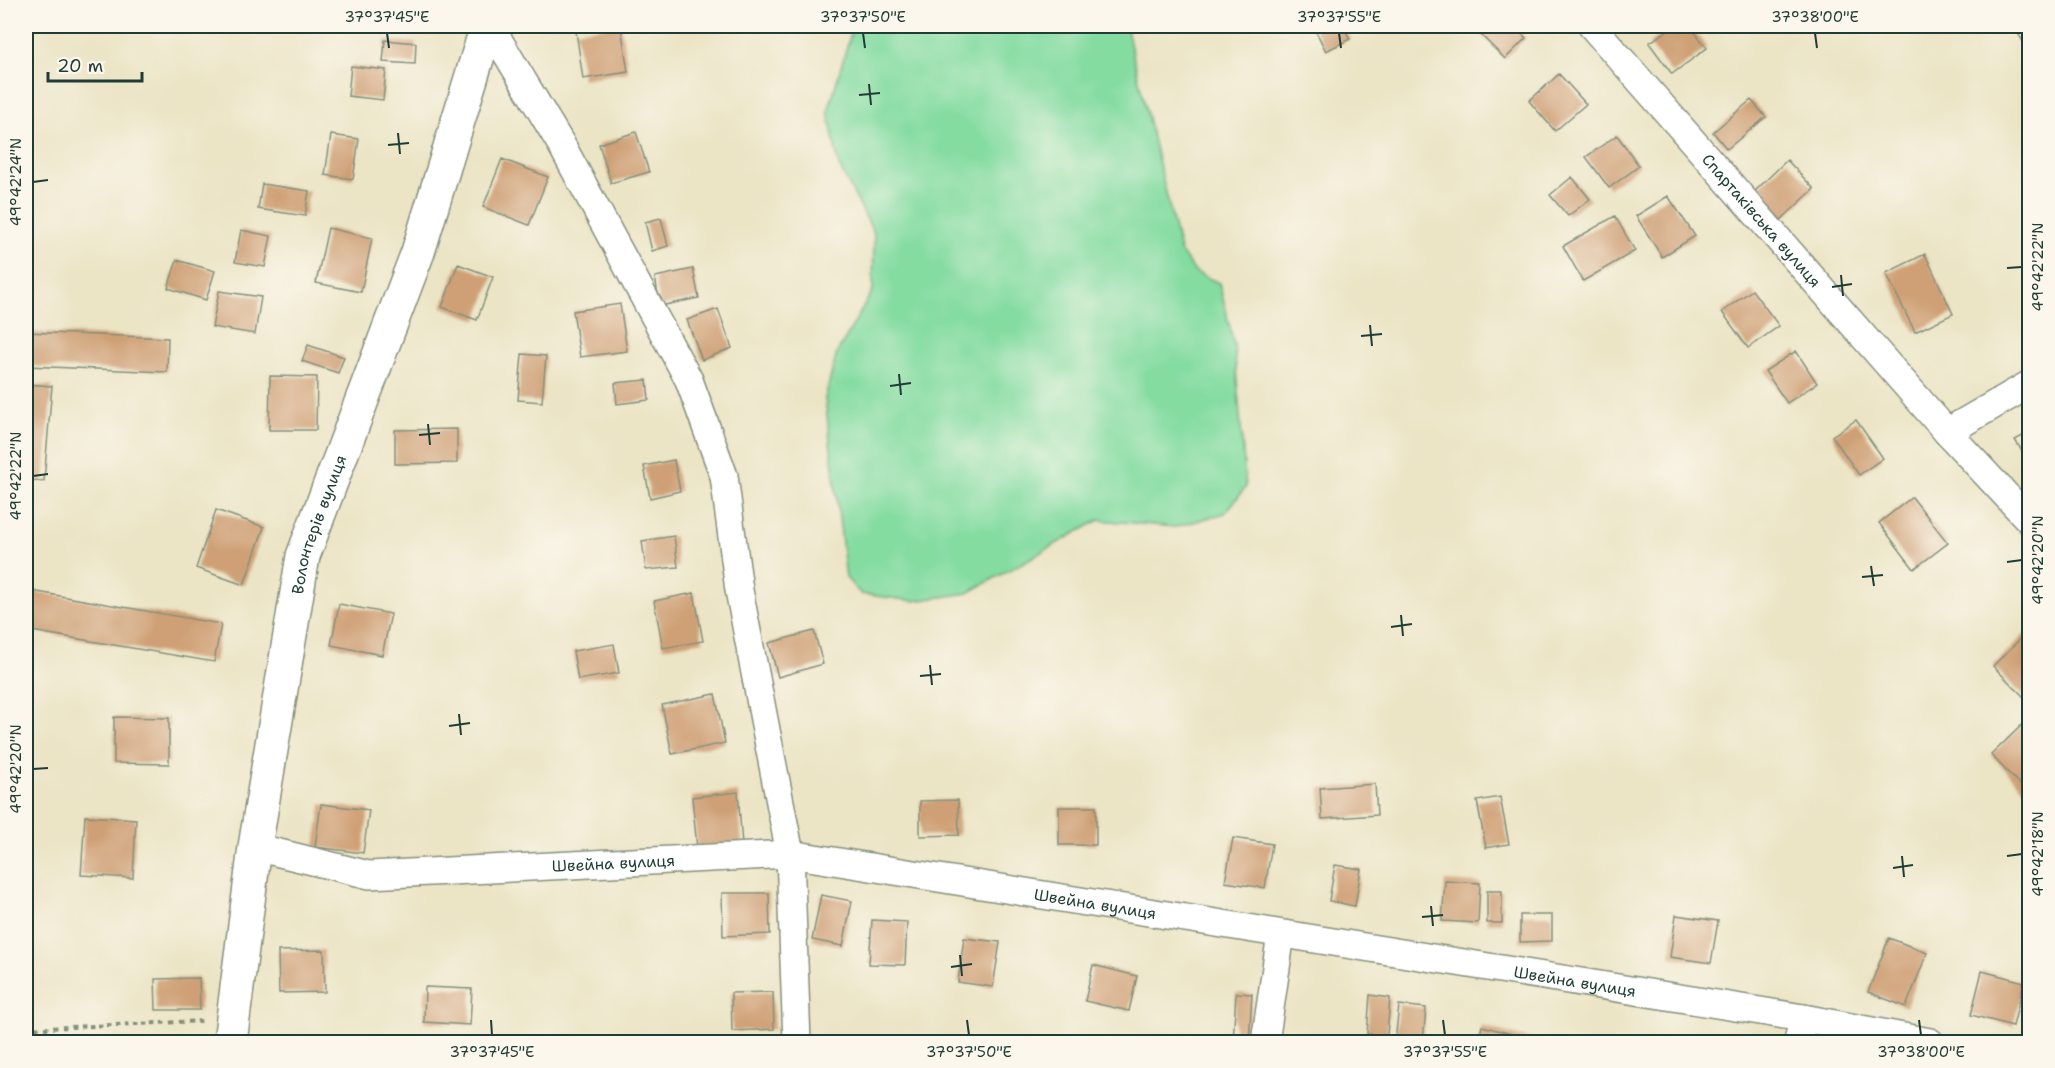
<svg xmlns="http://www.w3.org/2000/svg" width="2055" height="1068" viewBox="0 0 2055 1068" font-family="'Shantell Sans',sans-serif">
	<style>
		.green { fill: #84dca1; stroke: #528c6a; stroke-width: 1.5 }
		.building { fill: #cfa076 }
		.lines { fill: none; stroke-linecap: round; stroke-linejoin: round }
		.street-casing { stroke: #85907c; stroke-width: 30 }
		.secondary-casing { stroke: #85907c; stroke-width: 36 }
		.path { stroke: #85907c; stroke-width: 4; stroke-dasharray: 4.5 4.5; stroke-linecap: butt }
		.street { stroke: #fff; stroke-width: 27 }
		.secondary { stroke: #fff; stroke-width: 33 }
		.ticks { fill: none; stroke: #1f3d34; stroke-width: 2 }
		.labels { text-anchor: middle; stroke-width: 4.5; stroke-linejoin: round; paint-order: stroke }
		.street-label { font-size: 16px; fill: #1f3d34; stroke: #fbf7ec }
		.neatline { fill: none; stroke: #1f3d34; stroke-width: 2 }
		.ticks-label { font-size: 15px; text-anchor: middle; fill: #1f3d34 }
	</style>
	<rect width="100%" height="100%" fill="#fbf7ec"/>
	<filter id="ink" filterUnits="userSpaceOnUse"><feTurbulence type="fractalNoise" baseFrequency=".0167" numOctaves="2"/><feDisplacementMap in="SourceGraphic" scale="12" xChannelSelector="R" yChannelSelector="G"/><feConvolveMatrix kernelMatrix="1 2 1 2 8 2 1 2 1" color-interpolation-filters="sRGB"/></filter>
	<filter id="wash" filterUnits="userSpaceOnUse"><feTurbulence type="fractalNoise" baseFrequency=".008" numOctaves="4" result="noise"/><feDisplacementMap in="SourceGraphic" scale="24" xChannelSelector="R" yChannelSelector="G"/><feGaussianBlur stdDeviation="1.35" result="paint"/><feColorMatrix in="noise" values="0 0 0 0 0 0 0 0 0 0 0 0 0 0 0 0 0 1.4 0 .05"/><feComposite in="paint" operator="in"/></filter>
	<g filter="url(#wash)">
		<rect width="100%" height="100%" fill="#ebe4c5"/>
		<path class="green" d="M853 26H1126L1180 251 1195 272 1219 283 1234 344 1246 487 1225 513 1175 527 1099 520 968 593 914 601 861 594 846 578 825 398 837 353 873 290 874 233 839 166 828 111Z"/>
		<g id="blocks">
			<path class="building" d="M613 26H621L628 72 583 79 576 31Z
				M1313 26H1343L1350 39 1326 51Z
				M1476 26H1514L1526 38 1505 59 1474 28Z
				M1674 26H1690L1707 48 1672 74 1649 43Z
				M2022 26H2030V53L2016 30Z
				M385 40 416 43 415 64 383 62Z
				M351 66 386 70 383 100 348 96Z
				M1559 74 1586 104 1555 131 1529 101Z
				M1751 100 1766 117 1727 149 1713 132Z
				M636 132 649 172 611 183 599 144Z
				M331 135 359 139 353 179 325 175Z
				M1617 135 1639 166 1609 188 1586 157Z
				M502 159 548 177 529 225 483 207Z
				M1787 160 1814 189 1781 220 1754 192Z
				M1572 177 1590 199 1568 216 1550 195Z
				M262 184 309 191 305 216 258 209Z
				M1668 196 1695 236 1662 257 1636 216Z
				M1615 216 1635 251 1583 281 1563 246Z
				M661 218 668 246 652 251 645 222Z
				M328 228 372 238 361 292 316 283Z
				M241 230 271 236 265 267 235 262Z
				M1925 254 1953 314 1915 332 1886 273Z
				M177 260 215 271 206 300 168 288Z
				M458 264 493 277 477 320 442 307Z
				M693 269 699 298 660 306 655 277Z
				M1752 290 1779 326 1748 348 1722 312Z
				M219 291 261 297 255 334 212 327Z
				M620 304 627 351 580 357 573 311Z
				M718 309 732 348 702 360 687 320Z
				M26 332 168 338 167 372 26 366Z
				M308 345 344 357 338 373 302 361Z
				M1796 351 1817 383 1787 403 1765 371Z
				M522 354 546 356 542 402 518 400Z
				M270 376 317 377 316 430H269Z
				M647 380 649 400 617 404 615 383Z
				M26 384 52 386 44 481 26 480Z
				M1856 420 1883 458 1859 475 1832 436Z
				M457 429V463L395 464V430Z
				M2030 432V464L2015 440Z
				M674 460 680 491 650 498 644 466Z
				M1912 497 1948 543 1914 569 1879 523Z
				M216 510 264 527 244 585 196 568Z
				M674 536 678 567 646 570 642 541Z
				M26 590 221 624 214 662 26 630Z
				M694 593 703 641 663 648 654 601Z
				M339 604 391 614 382 655 331 645Z
				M2030 629V703L1993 666Z
				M814 631 823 664 778 677 769 643Z
				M614 644 619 673 578 680 573 651Z
				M715 694 725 743 672 754 662 705Z
				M114 717 169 718V764L114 763Z
				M2030 717V791L2028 793 1991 755Z
				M1375 784 1377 815 1322 819 1320 788Z
				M738 792 742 845 697 848 692 797Z
				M1500 797 1509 844 1486 848 1477 801Z
				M958 800 959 835 920 836V801Z
				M321 804 369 810 363 853 315 847Z
				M1059 807H1096V845H1059Z
				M85 816 136 819 133 878 81 875Z
				M1233 838 1272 844 1265 888 1225 882Z
				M1335 865 1361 869 1355 906 1329 901Z
				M1445 881 1480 883 1478 923 1442 921Z
				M1487 891H1502V923H1487Z
				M722 893H769L770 934 723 936Z
				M821 895 852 901 843 946 812 940Z
				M1520 915H1552V941L1520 942Z
				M1676 915 1718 921 1711 963 1670 957Z
				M872 920 907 922 905 965 869 964Z
				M964 938 1000 942 993 987 958 982Z
				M1889 938 1927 953 1906 1007 1868 992Z
				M324 950 325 992 279 993 278 951Z
				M1093 965 1137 976 1129 1011 1085 1001Z
				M1982 971 2024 982 2013 1026 1971 1015Z
				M199 978 200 1010H156L155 979Z
				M425 987 472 989 470 1025 424 1022Z
				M773 992 774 1029 732 1031 731 993Z
				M1236 993 1252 994 1249 1042H1233Z
				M1370 995 1390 998 1387 1035 1367 1034Z
				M1399 1005 1426 1008 1423 1042H1395Z
				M1482 1026 1534 1040V1042H1478Z
				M1292 1034 1321 1035V1042H1292Z"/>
		</g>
	</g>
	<g filter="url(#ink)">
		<use href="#blocks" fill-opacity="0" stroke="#85907c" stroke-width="1.5"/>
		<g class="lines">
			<g class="street-casing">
				<g id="street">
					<path d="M490 26 561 144 689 380 724 476 739 590 790 854 797 1042"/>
					<path id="s1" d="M1592 26 1947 432 2030 521"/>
					<path d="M1947 432 2030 384"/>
					<path id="s2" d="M255 847 369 875 790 854 1803 1018 1930 1042"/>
					<path d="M1265 1042 1281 934"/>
					<path d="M1798 1042 1803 1018"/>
				</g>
			</g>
			<g class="secondary-casing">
				<g id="secondary">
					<path id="s3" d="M230 1042 255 847 303 556 418 252 487 26"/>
				</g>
			</g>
			<path class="path" d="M26 1029 202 1021"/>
			<use href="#street" class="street"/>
			<use href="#secondary" class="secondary"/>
		</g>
	</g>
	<path class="ticks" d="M387 33 389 48M863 33 865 48M1339 33 1341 48M1815 33 1817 48M869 84 871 105M859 95 880 93M398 133 400 154M388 145 409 143M33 182 48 180M2007 268 2022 267M1841 275 1843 296M1832 287 1852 284M1370 325 1372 346M1361 336 1382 334M899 374 901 395M890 386 911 383M428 424 430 445M419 435 440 433M33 476 48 474M2007 562 2022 560M1871 566 1874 586M1862 577 1883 575M1401 615 1403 636M1391 627 1412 624M930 665 932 685M920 676 941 674M459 714 461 735M449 726 470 723M33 769 48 768M1902 856 1904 877M2007 856 2022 854M1893 868 1913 865M1431 906 1433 926M1422 917 1443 915M960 955 962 976M951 967 972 964M491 1020 492 1035M967 1020 969 1035M1443 1020 1445 1035M1919 1020 1921 1035"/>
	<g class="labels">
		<g class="street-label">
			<text dy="6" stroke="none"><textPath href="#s1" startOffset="258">Спартаківська вулиця</textPath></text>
			<text dy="6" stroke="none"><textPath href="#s3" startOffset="526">Волонтерів вулиця</textPath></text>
			<text dy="6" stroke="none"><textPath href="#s2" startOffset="362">Швейна вулиця</textPath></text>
			<text dy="6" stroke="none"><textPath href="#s2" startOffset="848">Швейна вулиця</textPath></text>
			<text dy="6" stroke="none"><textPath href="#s2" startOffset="1334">Швейна вулиця</textPath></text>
		</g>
	</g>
	<rect width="2055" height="1068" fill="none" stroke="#fbf7ec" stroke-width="66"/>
	<path d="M48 72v9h94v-9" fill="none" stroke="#1f3d34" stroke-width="3"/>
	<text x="57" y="72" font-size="18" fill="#1f3d34" stroke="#fbf7ec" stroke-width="4.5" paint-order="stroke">20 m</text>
	<rect x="33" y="33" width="1989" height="1002" class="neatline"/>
	<g class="ticks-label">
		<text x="387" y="22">37°37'45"E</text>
		<text x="863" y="22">37°37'50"E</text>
		<text x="1339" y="22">37°37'55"E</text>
		<text x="1815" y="22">37°38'00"E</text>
		<text transform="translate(16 182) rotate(-90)" y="5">49°42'24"N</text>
		<text transform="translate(2038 267) rotate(-90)" y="5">49°42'22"N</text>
		<text transform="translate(16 476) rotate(-90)" y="5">49°42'22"N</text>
		<text transform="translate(2038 560) rotate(-90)" y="5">49°42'20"N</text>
		<text transform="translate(16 769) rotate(-90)" y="5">49°42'20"N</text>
		<text transform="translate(2038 854) rotate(-90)" y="5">49°42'18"N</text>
		<text x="492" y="1057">37°37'45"E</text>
		<text x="969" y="1057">37°37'50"E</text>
		<text x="1445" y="1057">37°37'55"E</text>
		<text x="1921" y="1057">37°38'00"E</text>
	</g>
</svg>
